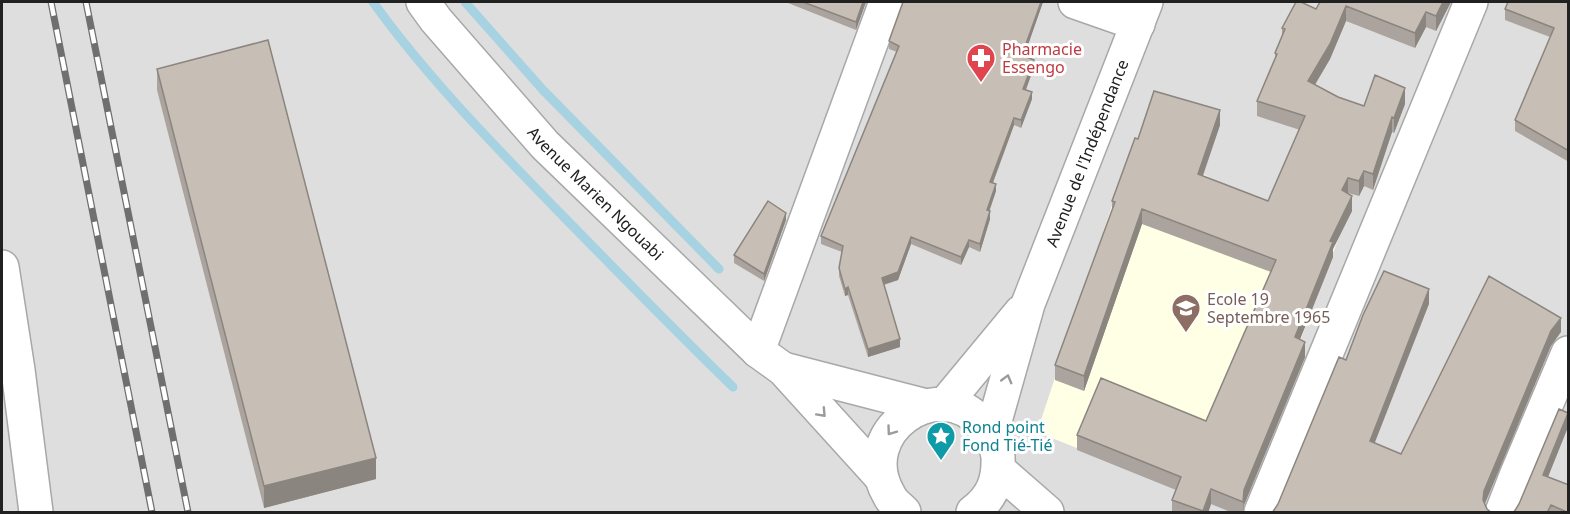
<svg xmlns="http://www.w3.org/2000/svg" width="1570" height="514" viewBox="0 0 1570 514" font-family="'Noto Sans',sans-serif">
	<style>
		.residential { fill: #dfdede }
		.education { fill: #feffe4 }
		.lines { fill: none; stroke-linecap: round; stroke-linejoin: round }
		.stream { stroke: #a6d2e1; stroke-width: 9 }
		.minor-casing { stroke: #a8a8a8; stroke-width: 36 }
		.tertiary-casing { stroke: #a8a8a8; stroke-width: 36 }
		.minor { stroke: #fff; stroke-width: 33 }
		.tertiary { stroke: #fff; stroke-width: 33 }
		.rail-casing { stroke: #6f6f6f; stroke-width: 7 }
		.rail { stroke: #fff; stroke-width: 4.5; stroke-dasharray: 14; stroke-linecap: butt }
		.wall { fill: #aba39d }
		.shaded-wall { fill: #8b857f }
		.building { fill: #c7beb6; stroke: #8b857f; stroke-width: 1.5 }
		.oneway { stroke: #9b9b9b }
		.labels { text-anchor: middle; stroke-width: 6; stroke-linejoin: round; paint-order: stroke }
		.health-label { font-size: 16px; fill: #be3a42; stroke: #fff; text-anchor: start }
		.street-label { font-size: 16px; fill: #212121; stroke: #fff }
		.education-label { font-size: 16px; fill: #785e54; stroke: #fff; text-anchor: start }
		.culture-label { font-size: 16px; fill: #0d838f; stroke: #fff; text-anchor: start }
	</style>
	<rect width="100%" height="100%" fill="#f2efe8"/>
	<path class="residential" d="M2 2H1568V512H2Z"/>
	<path class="education" d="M1133 142 1339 237 1236 512 1037 432Z"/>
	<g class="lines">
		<path class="stream" d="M373 2C427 77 492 143 556 209 615 269 673 329 733 387
			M465 2 543 90 719 269"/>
		<g class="minor-casing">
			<path id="minor" d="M1075 2 1138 24
				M2 267 18 370 36 512
				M758 351 886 2
				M1261 512 1471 2
				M1502 512 1516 476 1568 353"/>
		</g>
		<g class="tertiary-casing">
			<g id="tertiary">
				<path id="s1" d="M423 2 436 20 545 145 758 351 783 369 881 477"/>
				<path d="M783 369 926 406"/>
				<path d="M944 405 1021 312"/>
				<path id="s2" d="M991 435 1028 304 1146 2"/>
				<path d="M999 470 1047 512"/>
				<path d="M904 512C899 507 892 502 889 495 852 432 939 372 982 424 990 434 997 444 998 457 999 481 992 498 973 512"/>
			</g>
		</g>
		<use href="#minor" class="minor"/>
		<use href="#tertiary" class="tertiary"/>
		<g class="rail-casing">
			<path id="rail" d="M51 2 152 512
				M86 2 188 512"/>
		</g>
		<use href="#rail" class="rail"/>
	</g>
	<path class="wall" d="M788 2H866L856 30 788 3Z
		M1043 2 1024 56 1034 67 1026 90 1032 99 1021 128 1014 125 993 183 996 191 989 211 990 219 980 252 969 247 961 265 911 244 898 280 884 285 900 347 868 357 848 295 845 296 839 276V268L842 252 821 244V236L897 52 889 49V41Z
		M1320 2H1451L1436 31 1426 27 1415 48 1346 21 1330 59 1315 85 1338 97 1364 106 1405 104 1394 133 1392 132 1373 190 1364 186 1359 196 1348 193 1352 211 1333 249V257L1300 339 1305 357 1244 505 1243 513H1233L1211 504 1208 513H1172V500L1176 490 1077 450V435L1206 421 1271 272 1142 224 1084 391 1055 380V365L1112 211V201L1138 139 1220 125 1203 176 1268 201 1300 130 1257 116V101L1275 59V53L1282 36V28L1316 9Z
		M1569 2V162L1515 131V120L1550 37 1505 20V9Z
		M157 69 376 479 264 508 157 90Z
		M786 220 764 281 734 263V255Z
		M1568 427 1548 477 1569 513H1512L1514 512 1519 504Z"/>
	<path class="shaded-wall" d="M863 2H866L856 30V22Z
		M1041 2H1043L1022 62V55Z
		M1443 2H1451L1436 31V16Z
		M1346 6V21L1330 59 1308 96V81Z
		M1426 12V27L1415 48V33Z
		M1034 60V67L1023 97V89Z
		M1405 88V104L1394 133V118Z
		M1032 92V99L1021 128V120Z
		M1220 110V125L1198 189V174Z
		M1392 117V132L1373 190V174Z
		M1014 118V125L990 190V182Z
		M1364 171V186L1359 196V181Z
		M1348 178V193L1342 190Z
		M996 184V191L987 218V210Z
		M1352 196V211L1333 249V257L1295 352V337L1330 241Z
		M1142 209V224L1084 391V376Z
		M990 211V219L980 252V244Z
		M786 213V220L764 281V274Z
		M911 237V244L898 280 882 285V278Z
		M969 240V247L961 265V257Z
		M848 287V295L845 296V289Z
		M1429 289V304L1370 455V441Z
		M1561 318V332L1551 346 1484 506 1483 500 1484 491 1551 331Z
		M900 339V347L868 357V349Z
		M1305 342V357L1244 505 1243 513 1244 490Z
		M1568 413V427L1543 489V475Z
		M376 458V479L264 508V486Z
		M1211 489V504L1208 513H1203Z"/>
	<path class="building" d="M803 2H863L856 22Z
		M903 2H1041L1022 55 1034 60 1023 89 1032 92 1021 120 1014 118 990 182 996 184 987 210 990 211 980 244 969 240 961 257 911 237 898 272 882 278 900 339 868 349 848 287 845 289 839 268 843 246 821 236 899 46 889 41Z
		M1296 2H1301L1316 9 1320 2H1443L1436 16 1426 12 1415 33 1346 6 1330 44 1308 81 1338 97 1364 106 1375 75 1405 88 1394 118 1392 117 1373 174 1364 171 1359 181 1348 178 1342 190 1352 196 1330 241 1333 242 1295 337 1305 342 1244 490 1243 502 1211 489 1203 511 1172 500 1181 477 1077 435 1101 378 1206 421 1276 260 1142 209 1084 376 1055 365 1115 202 1112 201 1135 138 1138 139 1154 91 1220 110 1198 174 1268 201 1305 116 1257 101 1277 54 1275 53 1285 29 1282 28Z
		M1508 2H1569V151L1515 120 1554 28 1505 9Z
		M268 40 376 458 264 486 157 69Z
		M768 201 786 213 764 274 734 255Z
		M1384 271 1429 289 1370 441 1401 454 1489 276 1561 318 1551 331 1484 491 1483 500 1487 509 1492 513H1272L1278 504 1339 357 1346 360 1363 315Z
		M1559 409 1568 413 1543 475 1569 485V513L1551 505 1547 513H1512L1514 512 1519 504Z"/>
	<defs><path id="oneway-chevron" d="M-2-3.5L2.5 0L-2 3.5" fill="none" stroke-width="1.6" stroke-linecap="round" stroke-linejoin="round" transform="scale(1.5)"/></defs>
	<g class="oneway">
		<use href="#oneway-chevron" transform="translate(1007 379) rotate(-75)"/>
		<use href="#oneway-chevron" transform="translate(822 413) rotate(47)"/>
		<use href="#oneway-chevron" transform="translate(891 431) rotate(126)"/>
	</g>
	<defs>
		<g id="pharmacy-pin" transform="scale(1.5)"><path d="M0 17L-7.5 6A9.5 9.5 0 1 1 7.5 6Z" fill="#e0444e" stroke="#fff"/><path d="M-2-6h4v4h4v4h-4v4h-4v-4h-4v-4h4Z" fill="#fff"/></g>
		<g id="school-pin" transform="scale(1.5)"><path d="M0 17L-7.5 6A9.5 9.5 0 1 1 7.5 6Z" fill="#8d6e63" stroke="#fff"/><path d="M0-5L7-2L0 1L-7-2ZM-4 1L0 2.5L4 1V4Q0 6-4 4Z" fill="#fff"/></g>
		<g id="sight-pin" transform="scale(1.5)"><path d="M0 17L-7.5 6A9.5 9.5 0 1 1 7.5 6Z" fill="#0f9aa8" stroke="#fff"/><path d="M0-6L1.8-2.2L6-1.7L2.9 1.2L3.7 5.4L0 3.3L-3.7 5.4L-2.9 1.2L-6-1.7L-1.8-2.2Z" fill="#fff"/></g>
	</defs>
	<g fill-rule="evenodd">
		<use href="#pharmacy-pin" x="981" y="58"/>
		<use href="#school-pin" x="1186" y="308"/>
		<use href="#sight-pin" x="941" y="436"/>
	</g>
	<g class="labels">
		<g class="health-label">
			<text x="1002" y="55">Pharmacie<tspan x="1002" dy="18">Essengo</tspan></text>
		</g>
		<g class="street-label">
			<text dy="6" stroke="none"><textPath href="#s2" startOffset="298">Avenue de l'Indépendance</textPath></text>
			<text dy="6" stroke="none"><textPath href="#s1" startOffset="258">Avenue Marien Ngouabi</textPath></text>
		</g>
		<g class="education-label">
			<text x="1207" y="305">Ecole 19<tspan x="1207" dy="18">Septembre 1965</tspan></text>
		</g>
		<g class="culture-label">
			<text x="962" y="433">Rond point<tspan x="962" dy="18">Fond Tié-Tié</tspan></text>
		</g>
	</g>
	<rect width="1570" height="514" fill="none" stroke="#212121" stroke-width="6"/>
</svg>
